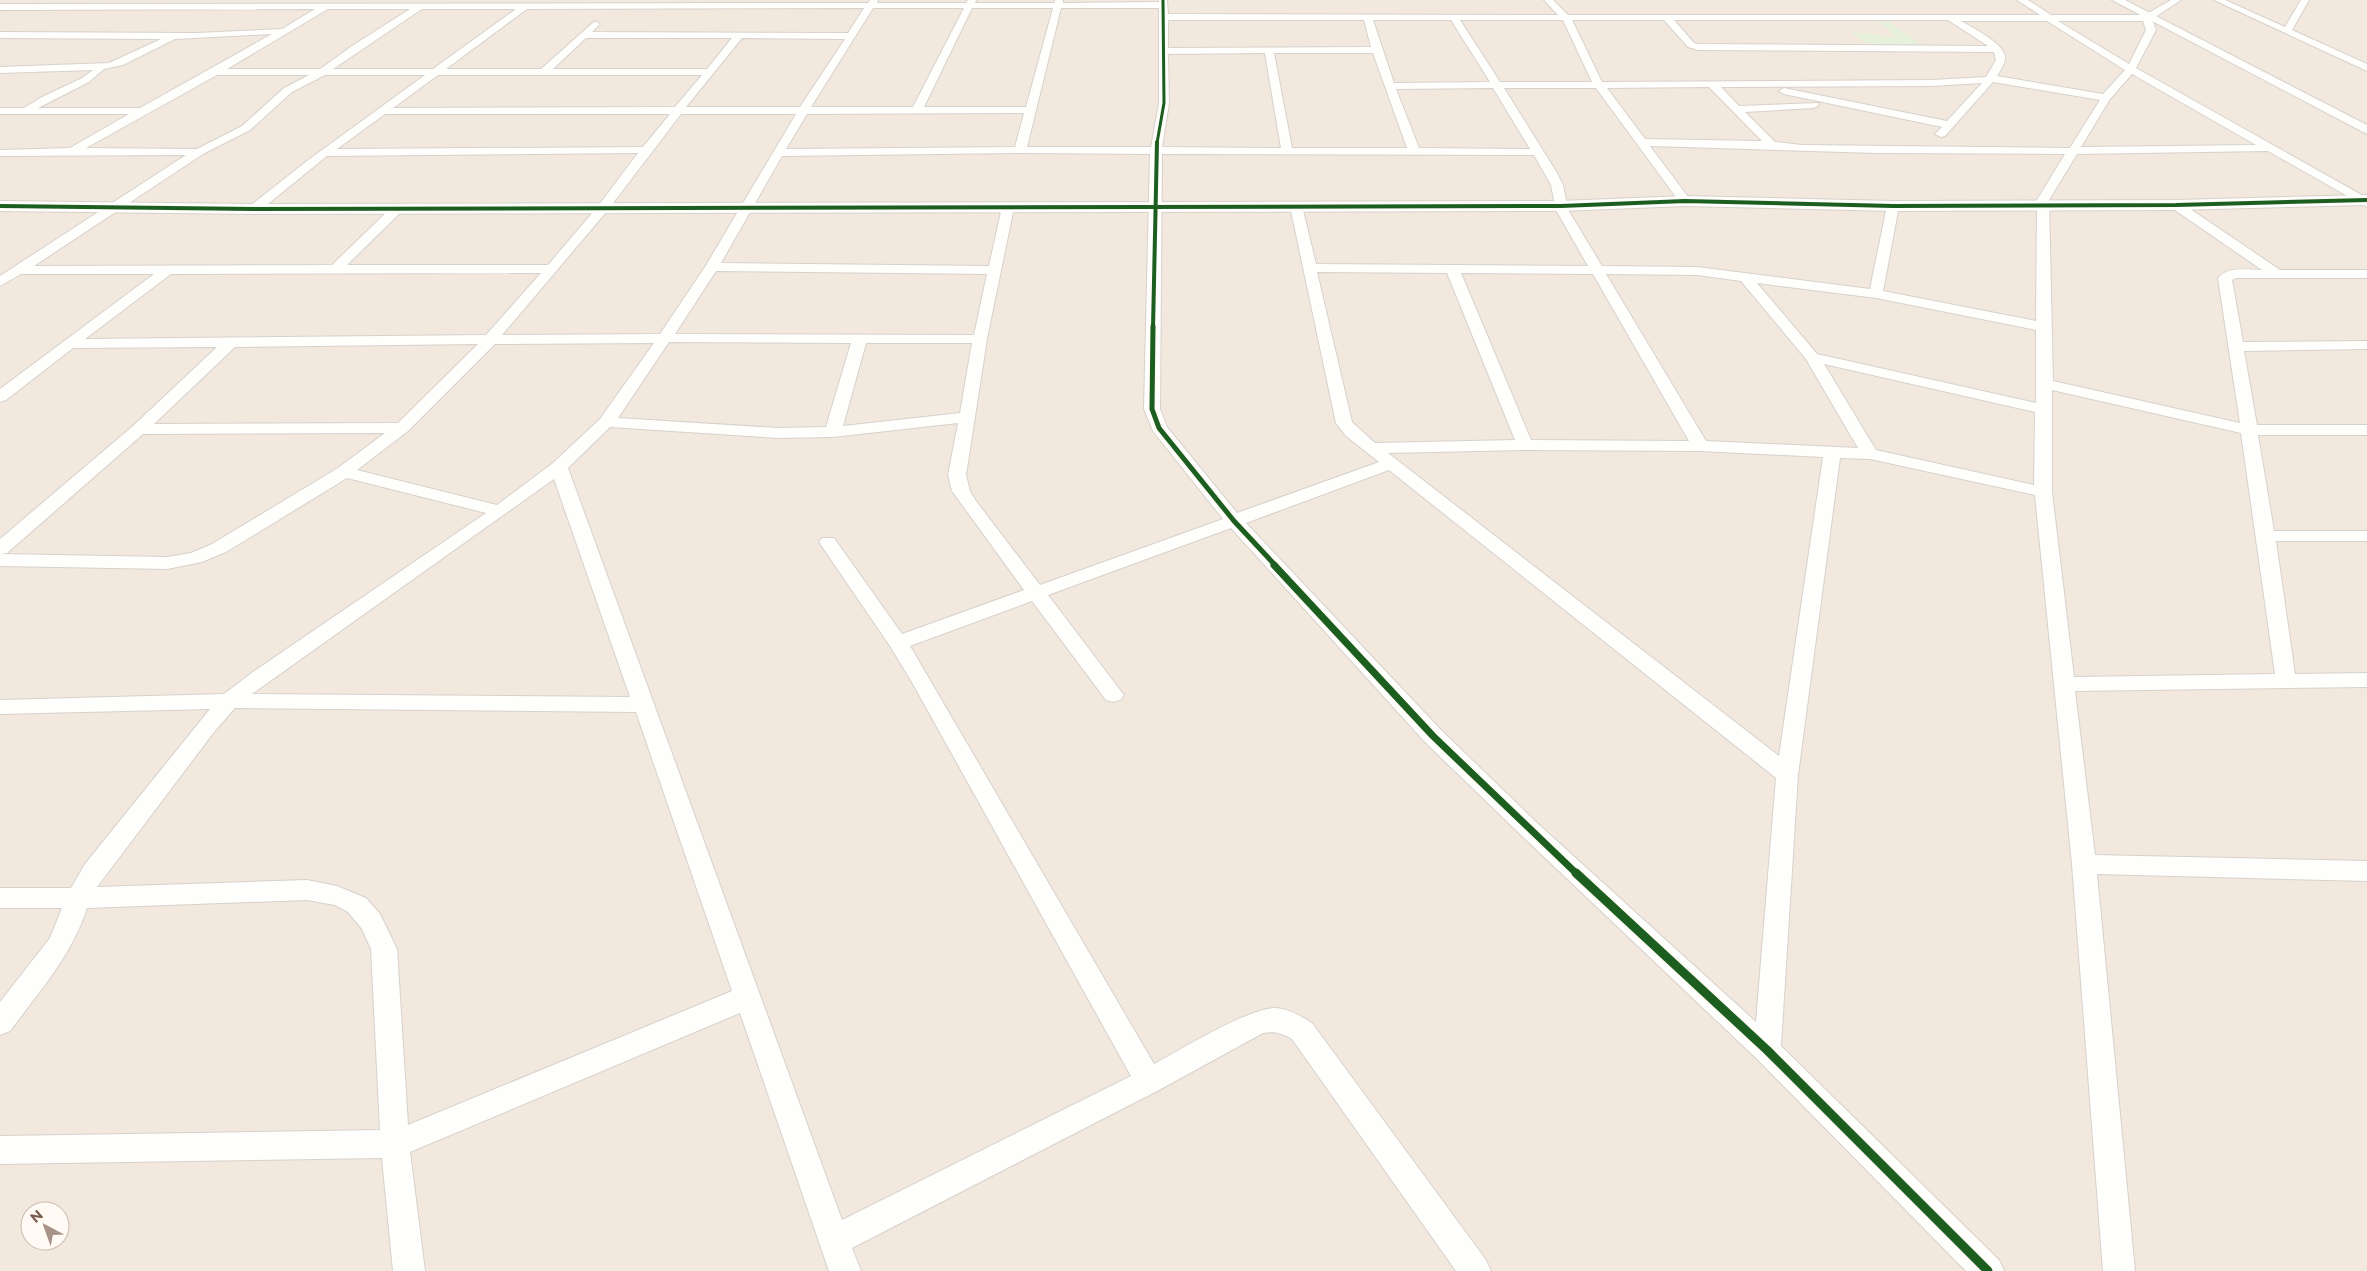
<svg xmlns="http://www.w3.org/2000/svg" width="2367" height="1271" viewBox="0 0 2367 1271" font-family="Montserrat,sans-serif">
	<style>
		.residential { fill: #f2e8de; fill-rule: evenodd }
		.green { fill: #e7f0db }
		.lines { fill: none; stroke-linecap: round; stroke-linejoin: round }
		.minor-casing { stroke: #d7d1cb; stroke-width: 2 }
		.tertiary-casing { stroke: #d7d1cb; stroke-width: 2 }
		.minor { fill: #fefefd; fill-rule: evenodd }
		.tertiary { fill: #fefefd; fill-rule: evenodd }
		.cycleway-far4-casing { stroke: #fffaf3; stroke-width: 4.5 }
		.cycleway-far3-casing { stroke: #fffaf3; stroke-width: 5.5 }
		.cycleway-far2-casing { stroke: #fffaf3; stroke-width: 8 }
		.cycleway-far1-casing { stroke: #fffaf3; stroke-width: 10 }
		.cycleway-casing { stroke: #fffaf3; stroke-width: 12 }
		.cycleway-far4 { stroke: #1b5e20; stroke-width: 3 }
		.cycleway-far3 { stroke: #1b5e20; stroke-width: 4 }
		.cycleway-far2 { stroke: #1b5e20; stroke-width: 5 }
		.cycleway-far1 { stroke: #1b5e20; stroke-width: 7 }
		.cycleway { stroke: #1b5e20; stroke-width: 9 }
	</style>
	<rect width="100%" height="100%" fill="#f9f5f0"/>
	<path class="residential" d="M0 0H2367V1271H0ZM30 1211H60V1241H30Z"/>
	<path class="green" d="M1878 22H1890L1923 46H1870L1852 32 1897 37Z"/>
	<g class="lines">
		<g class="minor-casing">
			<path id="minor" d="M870 0H878L877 3H966L968 0H976L975 3H1054L1055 0H1063V3L1159 2V0H1167L1168 14 1558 15 1544 0H1553L1568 15H2040L2017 0H2028L2051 15H2145L2171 0H2181L2152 19 2156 30 2136 68 2367 198V207L2268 151 2077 154 2049 200 2053 381 2240 423 2218 278C2228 266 2248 270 2262 270L2172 208 2170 205 2172 202H2180L2280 270H2367V278H2236L2232 280 2243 342 2367 341V349L2244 351 2257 425H2367V435H2258L2274 531H2367V541H2276L2295 674 2367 673V687L2075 691 2095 855 2367 861V881L2097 874 2135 1271H2103L2072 864 2035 495 1870 459 1840 458 1798 775 1781 1046 1999 1260 2004 1271H1966L1757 1059 1520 834 1425 742 1231 528 1048 595 1120 690 1124 695 1120 700 1113 702 1106 700 1032 601 910 646 1154 1064C1180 1050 1250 1007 1276 1008 1289 1009 1301 1016 1312 1023L1486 1260 1491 1271H1456L1292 1039C1282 1033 1275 1031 1263 1033L1159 1090 852 1248 861 1271H829L740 1013 410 1152 425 1271H393L382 1158 0 1164V1136L380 1130 371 949 362 929 348 912 335 905 307 900 87 908C72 955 39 992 10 1031L0 1035V1002L50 938 62 908H0V888H71L85 864 210 709 0 714V700L224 694 253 672 486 513 347 478 226 552 202 562 167 569 0 566V539L133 426 217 347 73 348 6 400 0 402V389L154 274H21L0 286V276L186 155 0 156V150L70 148 129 114H0V108H24L42 97 82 78 93 70 0 73V67L109 63 161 39 0 38V32L196 33 282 29 315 9 0 10V4L868 3ZM864 8 848 33 592 32 600 24 595 21 541 69H446L527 9ZM873 8H964L913 107H811ZM972 8H1053L1026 107H924ZM1061 8H1159V103L1151 147H1027ZM328 9H410L352 46 320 69H227ZM422 9H516L433 69H333ZM1168 20H1364L1371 47 1168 48ZM1373 20H1451L1490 82 1394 83ZM1460 20H1563L1592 82H1500ZM1572 20H1664L1688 47 1698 50 1994 52 1996 60 1986 77 1932 80 1602 82ZM1674 20H1948L1988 46 1698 44 1694 43ZM1961 21H2047L2125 70 2103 94 1997 76C2000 71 2005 64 2005 58 2006 44 1971 27 1961 21ZM2058 21H2143L2146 30 2129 64ZM272 34 140 108H38L89 82 104 69 123 65 175 39ZM586 38H732L707 69H553ZM742 38 845 39 800 107H686ZM1265 53 1281 148 1162 147 1169 103 1168 54ZM1274 53H1373L1407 148H1292ZM2132 74 2256 145 2081 147 2110 99ZM217 75H309L284 88 242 126 197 149 86 148ZM325 75H425L307 161 250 206 248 209 250 212H258L327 156 638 153 599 205 548 265H347L401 212 403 209 401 206H393L332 265 34 266 203 154 250 130 292 92ZM438 75H702L675 107 393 108ZM1993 82 2100 100 2070 148 1802 145 1775 142 1745 112 1814 108 1819 105 1818 103 1739 106 1721 87 1932 86 1982 83 1947 121 1784 88 1779 91 1784 94 1942 127 1935 134 1941 137 1945 136ZM1709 87 1762 141 1645 139 1607 88ZM1493 88 1530 149 1419 148 1396 89ZM1504 88H1596L1681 204 1685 205 1691 201 1650 146 1876 153 2065 154 2037 200 2036 321 1883 291 1899 206 1893 202 1887 206 1870 289 1697 267 1602 266 1568 210 1563 185 1557 173ZM1024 113 1015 147 786 149 807 114ZM385 114H670L643 147 337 149ZM681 114H796L705 267 660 334 502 335 607 211ZM1020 153 1150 154 1144 409 1153 431 1223 519 1040 585 976 501 970 491 966 475 987 339 1014 207 1012 204H1004L1002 207 989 266 721 263 782 156ZM1162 154 1534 155 1551 185 1556 210 1588 266 1316 264 1302 206 1296 202 1292 203 1290 206 1336 423 1346 436 1379 462 1237 513 1167 427 1160 409ZM716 271 987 274 974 335 675 334ZM1317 272 1447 273 1515 440 1375 443 1352 422ZM541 273 486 335 85 339 171 274ZM1461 273 1593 274 1689 441 1531 440ZM1606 274 1697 275 1741 281 1806 359 1858 448 1706 441ZM1757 283 1876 298 2036 330V403L1817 354ZM669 342 851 343 826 427 778 428 618 418ZM654 343 600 419 553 463 497 505 357 470 408 431 495 344ZM866 343H972L960 413 843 426ZM478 344 398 423 154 424 235 347ZM1824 364 2035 412 2034 485 1876 450ZM2052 390 2241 433 2275 674 2074 677 2052 492ZM958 423 948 475 952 491 1024 590 902 634 834 538H822L819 542 890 646 913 684 1131 1076 842 1220 568 468 610 427 778 438 833 437ZM385 433 338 468 212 544 191 553 167 557 1 554 7 553 143 434ZM1525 450 1700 451 1823 457 1779 756 1388 453ZM1389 470 1776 778 1756 1022 1536 822 1441 730 1246 523ZM554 479 630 697 252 694ZM235 708 636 712 732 991 408 1125 397 949 380 914 366 898 337 886 307 880 97 887 214 732Z
				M2214 0H2225L2285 27 2301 0H2309L2292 30 2367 64V71Z"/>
		</g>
		<g class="tertiary-casing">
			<path id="tertiary" d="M2112 0H2125L2367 125V134Z
				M2367 195V205L2176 210 1893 211 1685 206 1561 211 254 214 0 211V201L254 204 1561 201 1685 196 1893 201 2176 200Z"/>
		</g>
		<use href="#minor" class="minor"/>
		<use href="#tertiary" class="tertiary"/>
		<g class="cycleway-far4-casing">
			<path id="cycleway-far4" d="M1157 143 1164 103 1163 0"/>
		</g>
		<g class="cycleway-far3-casing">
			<path id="cycleway-far3" d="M0 206 254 209 1561 206 1685 201 1893 206 2176 205 2367 200
				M1153 328 1157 142"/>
		</g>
		<g class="cycleway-far2-casing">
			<path id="cycleway-far2" d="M1153 326 1152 409 1159 428 1234 521 1276 566"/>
		</g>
		<g class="cycleway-far1-casing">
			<path id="cycleway-far1" d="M1274 565 1433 736 1577 874"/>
		</g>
		<g class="cycleway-casing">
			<path id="cycleway" d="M1576 873 1767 1050 1988 1271"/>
		</g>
		<use href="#cycleway-far4" class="cycleway-far4"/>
		<use href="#cycleway-far3" class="cycleway-far3"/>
		<use href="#cycleway-far2" class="cycleway-far2"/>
		<use href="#cycleway-far1" class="cycleway-far1"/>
		<use href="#cycleway" class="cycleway"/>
	</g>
	<g transform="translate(45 1226) rotate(319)"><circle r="24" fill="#fffaf3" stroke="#cabbb1"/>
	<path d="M0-4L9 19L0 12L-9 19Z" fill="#a69286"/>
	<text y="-8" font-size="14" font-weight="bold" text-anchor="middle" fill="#7a5c4d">N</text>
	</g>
</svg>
